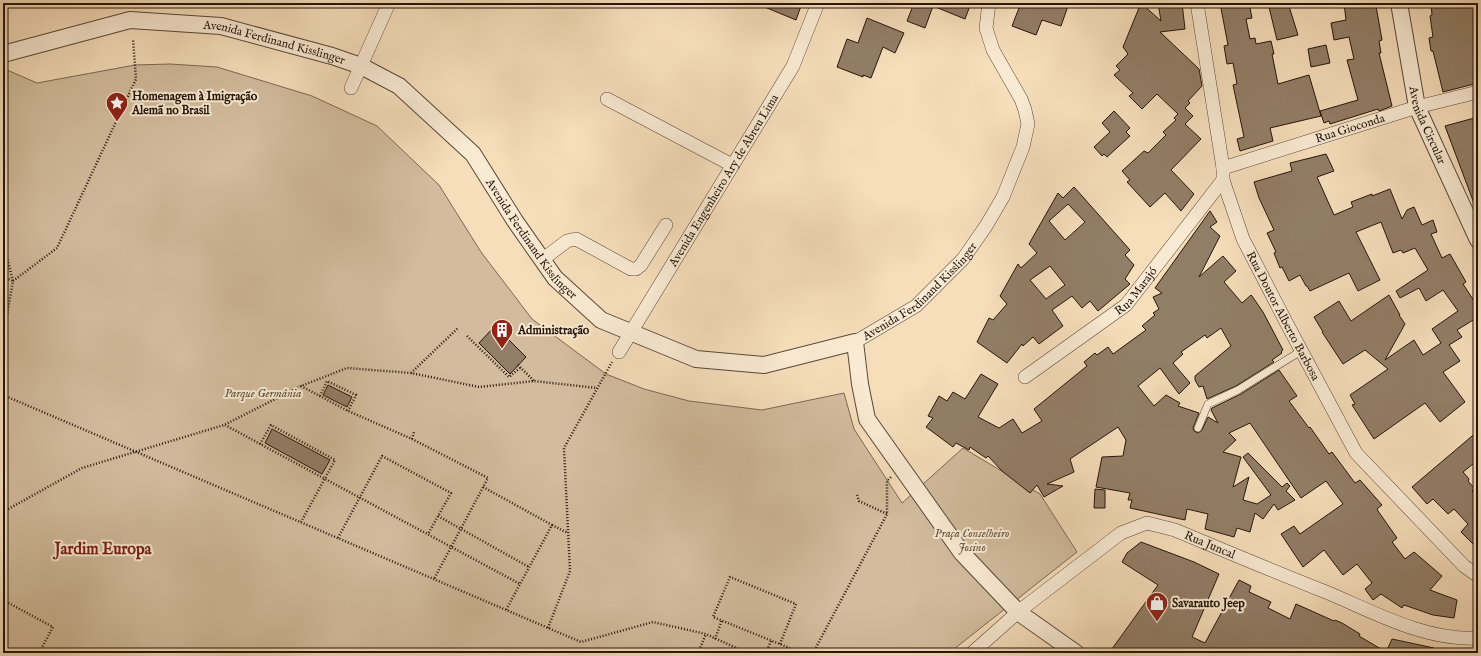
<svg xmlns="http://www.w3.org/2000/svg" width="1481" height="656" viewBox="0 0 1481 656" font-family="'IM FELL English',serif">
	<style>
		.green { fill: #d2bc9d; stroke: #7c6854 }
		.building { fill: #927e67; stroke: #25150b; fill-rule: evenodd }
		.lines { fill: none; stroke-linecap: round; stroke-linejoin: round }
		.service-casing { stroke: #594737; stroke-width: 8 }
		.minor-casing { stroke: #594737; stroke-width: 14 }
		.tertiary-casing { stroke: #594737; stroke-width: 18 }
		.path { stroke: #25150b; stroke-width: 2.5; stroke-dasharray: 1 2; stroke-linecap: butt }
		.service { stroke: #f9ead3; stroke-width: 7 }
		.minor { stroke: #f9ead3; stroke-width: 13 }
		.tertiary { stroke: #f9ead3; stroke-width: 16 }
		.labels { text-anchor: middle; stroke-width: 4; stroke-linejoin: round; paint-order: stroke }
		.street-label { font-size: 12px; fill: #25150b; stroke: #f9ead3 }
		.poi-label { font-size: 12px; font-weight: bold; fill: #25150b; stroke: #f9ead3; text-anchor: start }
		.park-label { font-size: 12px; font-style: italic; fill: #624f3e; stroke: #f9ead3 }
		.district-label { font-size: 16px; font-weight: bold; fill: #7a1f14; stroke: #f9ead3 }
	</style>
	<rect width="100%" height="100%" fill="#f6debb"/>
	<filter id="stains"><feTurbulence type="fractalNoise" baseFrequency=".005" numOctaves="4"/><feColorMatrix values="0 0 0 0 .2 0 0 0 0 .09 0 0 0 0 .02 0 0 0 .5 -.17"/></filter>
	<radialGradient id="worn" r=".72"><stop offset=".6" stop-color="#630" stop-opacity="0"/><stop offset="1" stop-color="#630" stop-opacity=".3"/></radialGradient>
	<path class="green" d="M170 64 217 67 312 96 377 126 439 185 481 252 532 319 606 374 644 389 689 401 762 410 844 393 854 429 902 503 963 448 1040 494 1077 552 949 653H3V72L7 70 37 83 135 65Z"/>
	<path class="building" d="M755 3H802L796 20Z
		M914 3H971L965 19 933 6 925 28 907 21Z
		M1021 3H1069L1061 26 1042 20 1036 35 1012 26Z
		M1141 3 1161 21 1158 3H1182L1185 29 1160 32 1199 69 1202 86 1188 101 1190 103 1185 108 1193 116 1185 124 1201 139 1171 170 1194 194 1181 211 1165 193 1150 207 1127 182 1130 180 1122 171 1144 151 1148 153 1166 135 1163 132 1176 120 1174 118 1178 114 1157 94 1142 109 1129 96 1133 93 1114 75 1120 70 1116 66 1128 54 1123 47Z
		M1220 3H1249L1252 18 1246 19 1250 39 1255 38 1256 44 1271 41 1274 54H1272L1278 84 1309 75 1321 116 1270 128 1273 141 1240 151 1237 139 1244 137 1233 85 1237 84 1233 63 1227 64 1224 46 1228 45Z
		M1268 3H1288L1298 35 1277 40Z
		M1344 3H1367V8L1376 6 1382 40 1379 41 1381 53H1379L1392 106 1379 111 1378 109 1330 124 1329 121 1324 123 1320 111 1358 100 1347 60 1354 59 1349 37 1334 40 1331 23 1346 20Z
		M1431 3H1467V4L1478 3V83L1443 92 1433 51H1431L1429 38 1433 37 1430 16 1432 15Z
		M867 18 904 33 895 53 883 47 871 78 863 75V77L837 67 847 39 858 43Z
		M1326 45 1330 63 1311 67 1308 49Z
		M1114 111 1130 128 1126 132 1130 136 1107 157 1104 154 1102 156 1094 147 1110 132 1102 123Z
		M1478 117V214L1445 126Z
		M1326 154 1334 171 1317 177 1334 215 1353 207 1351 202 1372 194V196L1390 189 1402 219 1407 210 1414 207 1422 225 1433 220 1437 232 1431 234 1442 258 1450 254 1466 282 1463 284 1478 307V317L1457 330 1462 337 1449 345 1460 361 1443 372 1465 402 1440 422 1425 403 1374 439 1352 405 1355 404 1350 395 1388 369 1365 350 1343 364 1322 332H1323L1314 317 1339 301 1351 321 1389 295 1400 315H1399L1405 324 1385 360 1414 340 1423 355 1441 343 1432 329 1458 311 1443 290 1426 301 1419 288 1400 298 1396 291 1428 270 1415 248 1403 253 1401 250 1393 253 1381 222 1356 232 1380 280 1358 291 1349 273 1310 291 1307 286H1306L1300 275 1289 281 1282 267 1280 268 1274 253 1276 252 1267 233 1274 230 1259 198 1254 182 1292 171 1290 163Z
		M1074 187 1130 250 1125 255 1134 265 1125 279 1130 284 1098 311 1090 301 1082 308 1072 296 1052 310 1063 326 1039 344 1033 337 1023 346 1022 344 1007 363 977 342 989 318 993 320 1007 304 1000 296 1018 264 1021 268 1037 253 1029 244 1058 193 1063 198ZM1068 204 1085 222 1065 240 1049 221ZM1050 266 1065 285 1046 299 1030 280Z
		M1210 211 1217 222 1210 227 1220 236 1199 277 1223 256 1236 271 1224 282 1242 303 1251 295 1252 296 1263 312 1283 350 1281 352 1282 353 1272 360 1274 362 1236 386 1207 399 1203 386 1199 387 1195 380V376L1231 346 1221 328 1207 338 1205 335 1181 352 1183 354 1173 363 1190 383 1179 394 1160 368 1138 386 1154 406 1166 395 1180 403 1178 406 1199 413 1193 428 1194 431 1198 433 1202 430 1208 417 1218 423 1211 410 1212 408 1241 394 1279 370 1297 396 1289 401 1309 428 1310 427 1329 454 1332 452 1355 483 1360 480 1382 505 1377 509 1378 511 1397 538 1392 542 1405 559 1414 552 1442 576 1430 590 1457 600 1454 618 1433 615 1404 605 1402 608 1381 594 1373 600 1365 589 1372 583 1357 564 1343 575 1324 550 1303 567 1281 534 1294 526 1300 534 1343 504 1326 481 1301 498 1250 423 1229 433 1236 440 1223 452 1241 457 1233 487 1249 477 1243 500 1257 504 1271 495 1243 457 1248 453 1282 487 1287 483 1290 486 1286 491 1295 500 1278 510 1274 504 1263 519 1255 513 1250 532 1237 528 1234 537 1205 529 1208 514 1187 509 1185 520 1130 508 1132 500H1128L1130 493 1096 487 1102 457 1123 456 1126 440 1118 427 1070 459 1074 472 1047 484 1063 486 1044 497 1037 485 1030 493 1002 471 988 456 986 458 970 447 969 450 956 443 953 447 926 427 933 418 928 416 939 396 947 401 953 392 965 399 981 374 998 384 978 417 999 428 1013 419 1022 433 1042 421 1034 409 1087 366 1084 362 1095 353 1097 355 1108 347 1113 354 1146 330 1142 326 1155 315 1153 313 1159 309 1153 297 1162 293 1155 288Z
		M495 326 526 357 510 374 479 343Z
		M328 385 352 397 347 407 323 395Z
		M272 429 330 460 322 474 265 443Z
		M1478 431V460L1463 472 1469 479 1468 481 1475 489 1472 491 1478 497V549L1461 532 1468 524 1454 509 1448 514 1433 499 1427 504 1412 487Z
		M1095 489 1105 490V508H1094Z
		M1141 542 1194 562 1219 574 1192 637 1205 643 1239 580 1251 586 1249 592 1271 602 1268 608 1290 619 1296 604 1334 621 1335 620 1342 623 1360 634 1359 636 1386 652 1392 639 1434 648 1433 653H1109L1158 585 1122 562 1127 553Z"/>
	<g class="lines">
		<g class="service-casing">
			<path id="service" d="M1198 428 1208 404 1238 390 1301 351"/>
		</g>
		<g class="minor-casing">
			<g id="minor">
				<path id="s1" d="M1197 3 1223 168V180L1243 239 1286 322 1356 453 1464 566 1478 576"/>
				<path d="M351 88 389 3"/>
				<path d="M607 99 732 165"/>
				<path id="s2" d="M1223 168 1417 107 1478 92"/>
				<path d="M542 260 567 241 576 239 631 269H636L641 265 666 225"/>
				<path id="s3" d="M855 342 916 306 963 259 986 226 1003 197 1023 147 1028 124 1025 110 1021 99 993 50 986 28 989 3"/>
				<path id="s4" d="M619 352 793 66 818 3"/>
				<path id="s5" d="M1025 377 1126 305 1223 180"/>
				<path id="s6" d="M972 653 1018 612 1121 533 1147 523 1175 530C1225 551 1275 572 1326 592 1374 612 1425 641 1478 638"/>
			</g>
		</g>
		<g class="tertiary-casing">
			<g id="tertiary">
				<path id="s7" d="M1399 3 1417 107 1478 240"/>
				<path id="s8" d="M3 54 130 20 221 26 332 56 361 66 399 86 473 154 515 221 555 278 601 320 696 359 764 365 855 342 860 384 867 419 962 553 1018 612 1076 653"/>
			</g>
		</g>
		<path class="path" d="M3 242 13 281 6 320 3 328
			M3 277 13 281
			M13 281 57 248 136 79 133 39
			M467 336 509 377 520 368
			M518 365 534 381
			M411 373 458 328
			M301 386 348 411 412 439 488 478 434 579
			M3 395 581 642 653 622 706 634 747 653
			M320 396 327 381 356 395 348 411
			M225 425 520 584
			M412 439 414 432
			M260 444 271 425 335 460 301 522
			M483 487 552 525 506 610
			M857 495 859 501 887 514
			M3 512 82 468 224 425 301 386 347 368 411 373 479 387 534 381 597 388
			M438 516 529 567
			M552 525 568 533
			M338 538 382 456 451 493 428 534
			M3 600 53 627 39 653
			M548 628 570 571 564 448 612 362
			M715 639 722 620
			M780 644 796 604 730 577 713 617 802 653
			M3 651 7 653
			M698 653 706 634
			M766 653 771 641
			M813 653 887 514V481L891 477"/>
		<use href="#service" class="service"/>
		<use href="#minor" class="minor"/>
		<use href="#tertiary" class="tertiary"/>
	</g>
	<defs>
		<g id="sight-pin" transform="scale(1.15)"><path d="M0 17L-7.5 6A9.5 9.5 0 1 1 7.5 6Z" fill="#8f2418" stroke="#f9ead3"/><path d="M0-6L1.8-2.2L6-1.7L2.9 1.2L3.7 5.4L0 3.3L-3.7 5.4L-2.9 1.2L-6-1.7L-1.8-2.2Z" fill="#fff"/></g>
		<g id="building-pin" transform="scale(1.15)"><path d="M0 17L-7.5 6A9.5 9.5 0 1 1 7.5 6Z" fill="#8f2418" stroke="#f9ead3"/><path d="M-4-6H4V6H1V3H-1V6H-4ZM-2.5-4.3h1.7v1.8h-1.7ZM.8-4.3h1.7v1.8H.8ZM-2.5-1h1.7V.8h-1.7ZM.8-1h1.7V.8H.8Z" fill="#fff"/></g>
		<g id="shop-pin" transform="scale(1.15)"><path d="M0 17L-7.5 6A9.5 9.5 0 1 1 7.5 6Z" fill="#8f2418" stroke="#f9ead3"/><path d="M-5-2.5h2.3a2.7 3.5 0 0 1 5.4 0H5L5.5 6h-11ZM-1.5-2.5h3a1.5 2.3 0 0 0-3 0Z" fill="#fff"/></g>
	</defs>
	<g fill-rule="evenodd">
		<use href="#sight-pin" x="117" y="103"/>
		<use href="#building-pin" x="502" y="330"/>
		<use href="#shop-pin" x="1157" y="603"/>
	</g>
	<g class="labels">
		<g class="street-label">
			<text dy="4" stroke="none"><textPath href="#s8" startOffset="278">Avenida Ferdinand Kisslinger</textPath></text>
			<text dy="4" stroke="none"><textPath href="#s7" startOffset="126">Avenida Circular</textPath></text>
			<text dy="4" stroke="none"><textPath href="#s2" startOffset="133">Rua Gioconda</textPath></text>
			<text dy="4" stroke="none"><textPath href="#s4" startOffset="201">Avenida Engenheiro Ary de Abreu Lima</textPath></text>
			<text dy="4" stroke="none"><textPath href="#s8" startOffset="615">Avenida Ferdinand Kisslinger</textPath></text>
			<text dy="4" stroke="none"><textPath href="#s3" startOffset="83">Avenida Ferdinand Kisslinger</textPath></text>
			<text dy="4" stroke="none"><textPath href="#s5" startOffset="141">Rua Marajó</textPath></text>
			<text dy="4" stroke="none"><textPath href="#s1" startOffset="328">Rua Doutor Alberto Barbosa</textPath></text>
			<text dy="4" stroke="none"><textPath href="#s6" startOffset="286">Rua Juncal</textPath></text>
		</g>
		<g class="poi-label">
			<text x="132" y="100">Homenagem à Imigração<tspan x="132" dy="14">Alemã no Brasil</tspan></text>
			<text x="518" y="334">Administração</text>
			<text x="1172" y="607">Savarauto Jeep</text>
		</g>
		<g class="park-label">
			<text x="263" y="397">Parque Germânia</text>
			<text x="972" y="537">Praça Conselheiro<tspan x="972" dy="14">Josino</tspan></text>
		</g>
		<g class="district-label">
			<text x="103" y="554">Jardim Europa</text>
		</g>
	</g>
	<rect width="1481" height="656" fill="none" stroke="#f6debb" stroke-width="16"/>
	<rect x="4" y="4" width="1473" height="648" fill="none" stroke="#25150b" stroke-width="2"/>
	<rect x="8" y="8" width="1465" height="640" fill="none" stroke="#25150b"/>
	<rect width="100%" height="100%" filter="url(#stains)"/>
	<rect width="100%" height="100%" fill="url(#worn)"/>
</svg>
